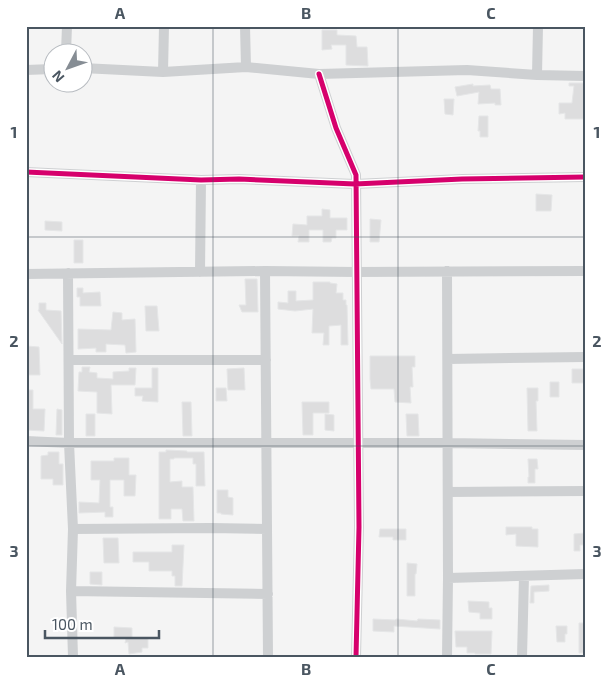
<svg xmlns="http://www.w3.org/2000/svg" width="611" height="683" font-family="'Exo 2',sans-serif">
<rect width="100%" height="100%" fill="#f4f4f4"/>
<path fill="#ddddde" stroke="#e5e6e7" d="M322 30H337V35L356 36 357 47H367L368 66 346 65V45H331L332 49 322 50Z
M569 83H585V119H565V113L559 114V103H572L574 86H569Z
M473 84V86L490 85 491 89H500L501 105H495V103L478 104 479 92 457 96 455 87Z
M444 99H454L453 115 445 114Z
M479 116H488V137H480V131H478Z
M536 194 552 195 551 211H536Z
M322 209 330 210V218H347V230H336V238H332L331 242H323V230H309V242H298L299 236H292L293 224 307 225V216H322Z
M370 219 381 220 379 242H370Z
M45 221 62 222V231L45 230Z
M74 240H83V263H74Z
M245 279H257L258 312H242L239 305H246Z
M313 282H330V283L337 284 336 293H343V300H346V305H347L348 345H341V325L329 326V345H323L324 333H312L313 309 295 311 278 309V302L288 303V291H296V301L313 300Z
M77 288H83V293L100 292 101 306H80V297H77Z
M39 303H46V310L61 311 62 344 38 310H39Z
M145 306H157L159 331H146Z
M113 312 122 313V320L135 319 136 352 126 353 125 345 106 344V352H96V348L78 349V329L111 330Z
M26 346 39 347 40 375H26Z
M370 356H415V367H412L413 387H410L411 403 395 402 394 389H371L370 379Z
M82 367H90L89 372 97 373V378L113 379V372L129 371V368H136L135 385H111L112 414 97 413V392L78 391 79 372H82Z
M152 368H158V402L142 401 143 396H135V388H152Z
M244 368 245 390H228L227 369Z
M572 369H585L584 383H572Z
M550 382H559V397H550Z
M216 388H226L227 401H216Z
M527 388H538V401H536L537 431H528Z
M26 390H33V409H45L44 431 26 430Z
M182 402H191L192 436H183Z
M302 402H329V413H313V435H303Z
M57 409 62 410V435H56Z
M86 414H95V436H86Z
M325 414 334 415V431L325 430Z
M406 414H418L419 436H407Z
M166 450 187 451V452H204L205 486H196V464H193V458H174V459H170V482L182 481V487H193L194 521H183L182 509H171V519H159V452H166Z
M48 452H59V464H63V485H53V479H41V456L48 455Z
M114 458H129V475H136L135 496H124V480H110V507H113V517H105V512L79 513V502L99 503 100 480H91V461H114Z
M528 459H537L538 469H535V483H528V477H529Z
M217 490H228V497L233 498V515L221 514V513H217Z
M506 527H532V529H538V547L516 546V534L506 535Z
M380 529H406V540H393V537H379Z
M585 533V545H580V551H574V534Z
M103 538H118L119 563H104Z
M172 545H184L182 586H175V576H172V571H149V562H133V552H172Z
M407 563 417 564 416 574H415V596H407Z
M90 572H102V585L90 584Z
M549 585V591L534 592V603H530L531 586Z
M468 601 489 602V608H492V619H480V613L469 612Z
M373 619 395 620 396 619 417 621 418 619 440 620V629L394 626V632L373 631Z
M579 623H585V653H579Z
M556 626H567V634H565V642H557Z
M114 627 132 628V638H148V648H142V652L129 654 128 642 125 643 126 638H114Z
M455 631H492L491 654H475V653H467V647H456Z"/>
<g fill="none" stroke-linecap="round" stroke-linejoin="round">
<path stroke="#ced0d2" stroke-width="10" d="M245 26 246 67
M66 52 67 26
M82 68 163 72 246 67 319 74 467 70 537 75 585 76
M26 70 52 69
M163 72 164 26
M319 74 336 128 356 175 359 527 356 657
M537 75 538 26
M26 172 201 180 239 179 355 184 462 179 585 177
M265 271 268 657
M200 272 201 180
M68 273 69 443 73 529 71 591 73 657
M26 274 265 271 356 272 585 271
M448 359 585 357
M69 360H266
M26 441 69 443H448L585 445
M448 492 585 491
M73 529 210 528 267 529
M448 578 585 574
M71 591 268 594
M447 657 448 578 447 271
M522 657 524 576"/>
<g stroke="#fff" stroke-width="8">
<path id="cycleway" d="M319 74 336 128 356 175 359 527 356 657
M26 172 201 180 239 179 355 184 462 179 585 177"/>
</g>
<use href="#cycleway" stroke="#d6006c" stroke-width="5"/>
</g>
<path fill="none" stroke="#4a5661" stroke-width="1" stroke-opacity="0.55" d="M213 26V657M398 26V657M26 237H585M26 446H585"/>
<rect width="611" height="683" fill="none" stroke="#ffffff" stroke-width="55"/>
<g transform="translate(68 68) rotate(229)"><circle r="24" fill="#ffffff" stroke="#b7bbc0"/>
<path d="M0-4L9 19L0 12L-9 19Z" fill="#868d94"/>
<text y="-8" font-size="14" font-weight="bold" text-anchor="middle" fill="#4a5661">N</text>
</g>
<path d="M45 630v8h114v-8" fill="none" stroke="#4a5661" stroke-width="2.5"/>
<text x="52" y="630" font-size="15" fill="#4a5661" stroke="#ffffff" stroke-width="4" paint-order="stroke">100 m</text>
<rect x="28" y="28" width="556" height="628" fill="none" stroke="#4a5661" stroke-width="2"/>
<g font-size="16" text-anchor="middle" font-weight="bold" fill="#4a5661">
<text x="120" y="19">A</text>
<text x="306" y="19">B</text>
<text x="491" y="19">C</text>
<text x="14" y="138">1</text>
<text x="597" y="138">1</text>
<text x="14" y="347">2</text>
<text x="597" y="347">2</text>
<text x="14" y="557">3</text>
<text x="597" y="557">3</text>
<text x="120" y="675">A</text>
<text x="306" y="675">B</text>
<text x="491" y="675">C</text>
</g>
</svg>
